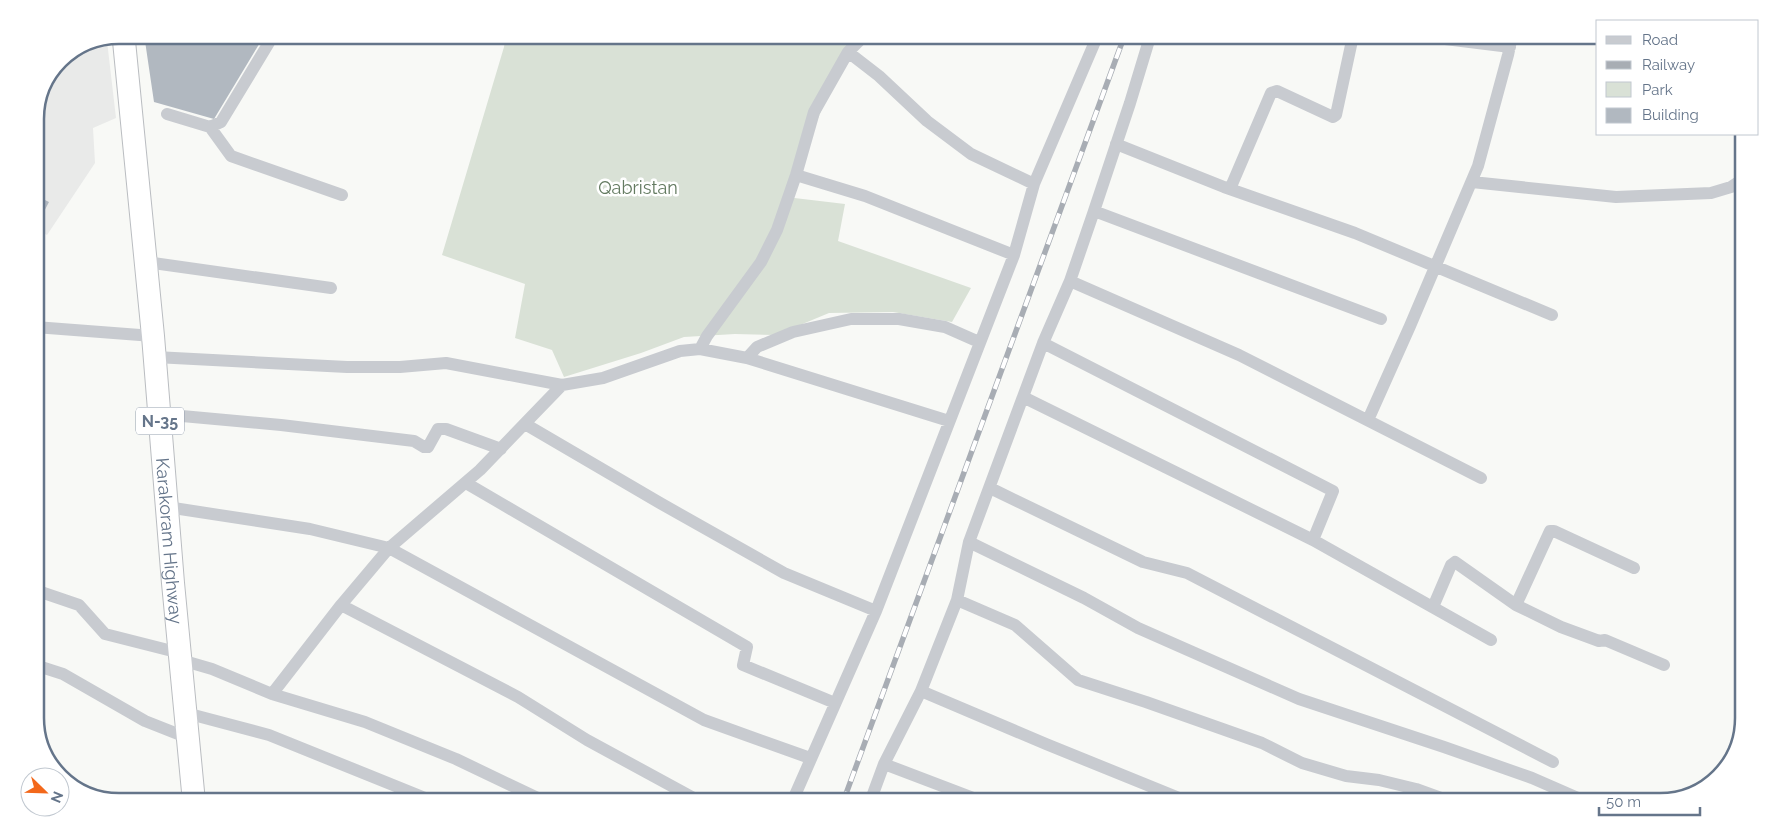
<svg xmlns="http://www.w3.org/2000/svg" width="1779" height="837" font-family="Raleway,sans-serif">
<rect width="100%" height="100%" fill="#f8f9f6"/>
<path fill="#e9eae9" d="M87 41H107L116 118 93 128 95 163 47 235 35 229V114L60 59Z"/>
<path fill="#d9e1d6" d="M854 38 828 94 786 197 845 204 838 241 971 288 952 322 893 312 829 313 776 335 735 334 684 337 641 353 564 377 552 350 515 338 525 284 442 255 504 47 505 40Z"/>
<path fill="#b1b8c0" d="M145 41H261L214 119 154 102Z
M35 195 49 202 39 221 35 219Z"/>
<g fill="none" stroke-linecap="round" stroke-linejoin="round">
<g stroke="#babdc1" stroke-width="24">
<g id="highway">
<path id="s1" d="M124 41 153 336 173 583 194 802"/>
</g>
</g>
<path stroke="#c8cbd0" stroke-width="12" d="M1421 36 1510 47
M848 52 862 38
M167 114 210 127 221 122 270 41
M210 127 231 156 342 195
M1116 144 1224 187 1355 233 1552 315
M796 175 865 196 1014 255
M1472 182 1616 197 1711 193 1731 187 1743 179
M1230 189 1271 93 1277 91 1333 117 1336 115 1353 36
M1094 211 1130 103 1150 37
M146 262 331 288
M1070 281 1239 355 1481 478
M35 327 153 336
M1043 343 1333 491 1313 540
M700 349 707 336 761 262 777 230 796 175 814 112 848 52 879 76 927 121 971 154 1034 184
M155 357 347 367H400L446 363 562 385 603 378 680 351 700 349 747 358 949 421
M747 358 757 347 793 332 851 319H899L945 327 979 342
M1023 397 1313 540 1491 640
M160 414 281 425 414 441 424 447H428L438 429H446L501 449
M1368 420 1410 326 1478 166 1508 55 1512 36
M525 424 660 503 784 573 876 611
M466 483 747 647 743 665 835 703
M990 488 1143 562 1187 573 1553 762
M167 507 310 529 389 548 704 720 810 758
M969 542 1084 598 1138 628 1299 699 1444 747 1532 778 1587 802
M35 590 79 605 105 634 180 653
M957 600 1015 625 1078 680 1146 702 1262 743 1302 763 1346 776 1379 780 1416 789 1452 802
M341 605 518 697 587 740 701 802
M1516 605 1561 627 1599 641 1605 640 1664 665
M1433 607 1451 565 1455 562 1516 605 1550 531H1554L1634 568
M181 660 212 669 272 694 365 722 456 759 546 802
M35 665 63 674 145 721 188 738
M921 691 1046 744 1189 802
M272 694 341 605 389 548 480 470 562 385
M186 713 269 735 435 802
M884 764 984 802
M792 802 876 611 1014 255 1034 184 1097 37
M870 802 884 764 921 691 957 600 969 542 1043 343 1070 281 1094 211 1381 319"/>
<use href="#highway" stroke="#fff" stroke-width="22"/>
<g stroke="#a8adb4" stroke-width="5.5">
<path id="rail" d="M843 802 1124 37"/>
</g>
<use href="#rail" stroke="#fff" stroke-width="4" stroke-dasharray="11" stroke-linecap="butt"/>
</g>
<g text-anchor="middle" dominant-baseline="central" stroke-width="5" stroke-linejoin="round" paint-order="stroke">
<rect fill="#fff" stroke="#939ead" stroke-width="1" x="136" y="407.5" width="48" height="27" rx="4"/>
<g font-size="16" font-weight="bold" fill="#65758a">
<text x="160" y="421">N-35</text>
</g>
<g font-size="18" fill="#637a60" stroke="#fff">
<text x="638" y="187">Qabristan</text>
</g>
<g font-size="18" fill="#65758a" stroke="#fff">
<text stroke="none"><textPath href="#s1" startOffset="502">Karakoram Highway</textPath></text>
</g>
</g>
<path d="M0 0H1779V837H0ZM119 44H1660A75 75 0 0 1 1735 119V718A75 75 0 0 1 1660 793H119A75 75 0 0 1 44 718V119A75 75 0 0 1 119 44Z" fill="#fff" fill-rule="evenodd"/>
<path fill="none" stroke="#65758a" stroke-width="2.5" d="M119 44H1660A75 75 0 0 1 1735 119V718A75 75 0 0 1 1660 793H119A75 75 0 0 1 44 718V119A75 75 0 0 1 119 44Z"/>
<rect x="1596" y="20" width="162" height="115" fill="#ffffff" stroke="#c1c8d0"/>
<rect x="1606" y="36" width="25" height="8" fill="#c8cbd0" stroke="#c1c8d0"/>
<text x="1642" y="45" font-size="15" fill="#65758a">Road</text>
<rect x="1606" y="61" width="25" height="8" fill="#a8adb4" stroke="#c1c8d0"/>
<text x="1642" y="70" font-size="15" fill="#65758a">Railway</text>
<rect x="1606" y="82" width="25" height="15" fill="#d9e1d6" stroke="#c1c8d0"/>
<text x="1642" y="95" font-size="15" fill="#65758a">Park</text>
<rect x="1606" y="108" width="25" height="15" fill="#b1b8c0" stroke="#c1c8d0"/>
<text x="1642" y="120" font-size="15" fill="#65758a">Building</text>
<g transform="translate(45 792) rotate(113)"><circle r="24" fill="#ffffff" stroke="#c1c8d0"/>
<path d="M0-4L9 19L0 12L-9 19Z" fill="#f3681b"/>
<text y="-8" font-size="14" font-weight="bold" text-anchor="middle" fill="#65758a">N</text>
</g>
<path d="M1599 807v8h101v-8" fill="none" stroke="#65758a" stroke-width="2.5"/>
<text x="1606" y="807" font-size="15" fill="#65758a" stroke="#ffffff" stroke-width="4" paint-order="stroke">50 m</text>
</svg>
